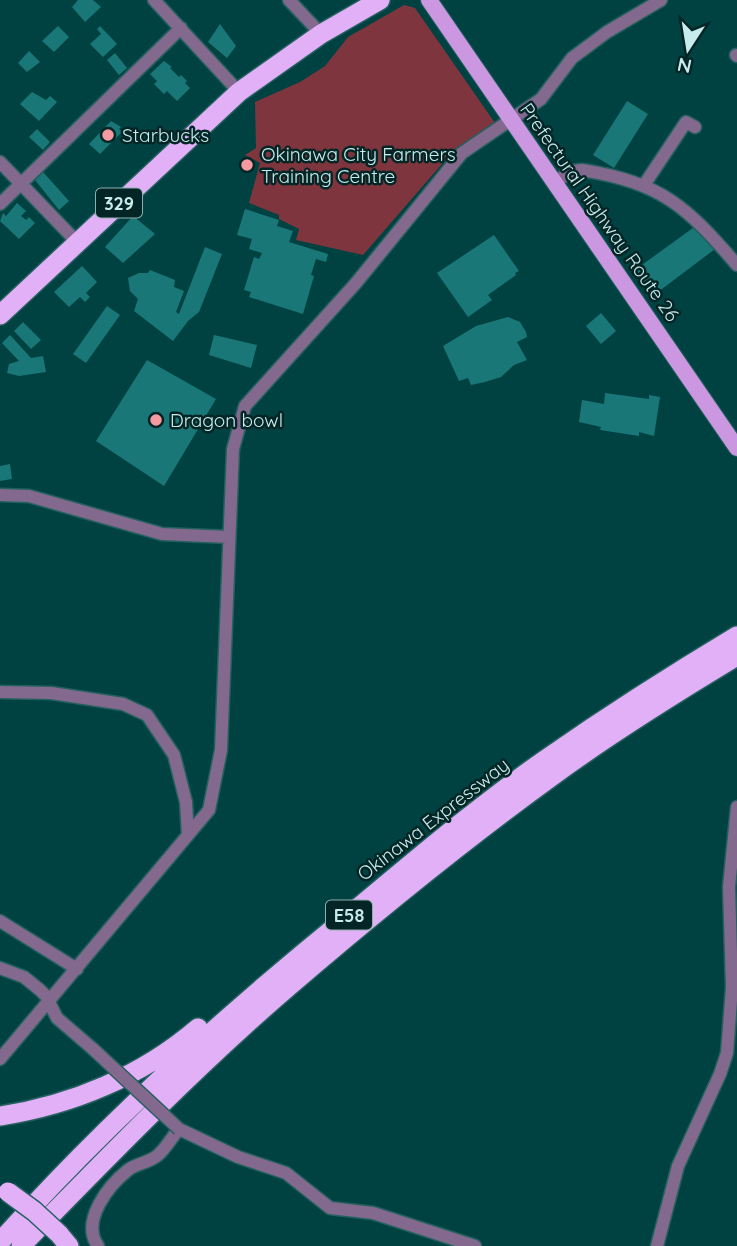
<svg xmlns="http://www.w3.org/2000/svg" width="737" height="1246" font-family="Quicksand,sans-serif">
<rect width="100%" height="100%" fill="#004242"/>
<path fill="#7f353d" d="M404 5 415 8 495 123 455 149 363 255 296 240 299 229 279 219V215L249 203 260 163 245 155 256 148 255 102 300 82 325 66 348 37Z"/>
<path fill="#197778" d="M78 0H93L101 7 85 22 72 7Z
M220 24 236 46 227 58 208 42Z
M58 26 69 37 54 52 42 41Z
M100 26 117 44 103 57 90 44 101 34 97 29Z
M29 51 40 62 27 72 18 63Z
M115 53 127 68 119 75 107 60Z
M164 61 172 67 170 68 179 77 181 75 187 81 185 83 190 88 177 101 167 91 164 94 154 84 157 81 150 74Z
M32 92 46 100 50 96 57 102 39 121 20 104Z
M627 101 648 114 614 168 593 155Z
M111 121 121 127 119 129 122 132 100 154 89 144Z
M37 129 50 142 43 150 29 137Z
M43 172 69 201 59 210 35 180Z
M17 203 26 211 21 216 26 220 29 217 35 223 19 239 0 221 3 213 6 216Z
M245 209 279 220 277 226 293 231 289 242 328 254 326 262 316 259 311 275 314 276 303 314 249 297 251 292 244 290 254 257 259 259 262 253 249 249 252 239 237 235Z
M133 216 155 234 123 263 105 247Z
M697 225 715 249 654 295 635 270Z
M494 235 519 271 515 273 516 275 488 295 492 300 468 317 437 273Z
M205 247 222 254 199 312 188 321 173 341 134 311 138 299 130 291 128 278 139 273H148L150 270 175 280 174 287 184 291 176 312 179 314Z
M82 266 97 282 86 293 90 297 85 302 80 297 69 307 54 292Z
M107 306 120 315 86 363 73 354Z
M601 313 616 331 601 344 586 326Z
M508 317 520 322 526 332 527 337 517 342 527 360 514 365 501 377 485 382 471 385 468 378 459 381 443 346 476 326Z
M23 322 41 340 31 349 14 331Z
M10 335 31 358 43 356 46 372 19 376 7 373 9 364 19 361 2 343Z
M214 335 257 345 251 368 209 355Z
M147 360 216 399 164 486 96 441Z
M605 393 649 399V395L660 397 654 436 639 432V436L600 430 601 427 579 422 582 400 604 404Z
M10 464 12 479 0 481V466Z"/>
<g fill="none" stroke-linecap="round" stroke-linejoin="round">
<g stroke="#246060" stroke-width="15">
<path id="minor" d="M154 0 239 92
M289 0 321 34
M736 55 737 56
M0 162 76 241
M554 182 573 171 582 170C662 183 686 206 737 265
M644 185 686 122 695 127
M0 204 181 28
M0 495 29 496 162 534 229 537
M0 692 51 693 123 704 147 715 174 755 186 802 188 835
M0 921 77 969
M0 968 24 977 40 990 46 996 57 1018 93 1049
M0 1059 209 810 221 750 233 449 245 406 356 283 462 153 541 99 572 58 607 32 661 0
M98 1246C80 1221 109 1185 128 1170 137 1163 149 1163 158 1155 166 1148 172 1137 179 1129L238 1157 286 1173 330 1208 373 1213 475 1246
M657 1246 678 1166 720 1074 727 1053 732 987 729 887 737 807"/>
</g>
<g stroke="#246060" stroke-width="18">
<path id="major" d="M429 0 737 448"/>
</g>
<g stroke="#246060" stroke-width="22">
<path id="highway" d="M0 315 239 92 321 34 380 0
M0 1116C72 1105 142 1076 198 1028
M59 1234 69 1246
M0 1242C105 1124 224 1017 347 917 412 863 477 807 546 759 608 716 672 675 737 636
M21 1246C107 1158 193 1069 287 988 372 915 460 843 551 777 611 733 674 694 737 656"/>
</g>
<use href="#minor" stroke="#82698d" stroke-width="12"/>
<use href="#major" stroke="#cb97e0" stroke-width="16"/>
<use href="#highway" stroke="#e1b0f6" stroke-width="19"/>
<g stroke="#246060" stroke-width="15" stroke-linecap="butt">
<path id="minor-bridge" d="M93 1049 179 1129"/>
</g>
<g stroke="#246060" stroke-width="22" stroke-linecap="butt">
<path id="highway-bridge" d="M8 1192 34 1211 59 1234"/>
</g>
<use href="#minor-bridge" stroke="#82698d" stroke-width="12"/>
<use href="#highway-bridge" stroke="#e1b0f6" stroke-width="19"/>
</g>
<g fill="#f49aa0" stroke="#042525" stroke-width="2.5">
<circle cx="108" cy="135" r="7"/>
<circle cx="247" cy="165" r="7"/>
<circle cx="156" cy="420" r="7"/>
</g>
<g text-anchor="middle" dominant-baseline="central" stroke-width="5" stroke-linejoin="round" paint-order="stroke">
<g fill="#042525" stroke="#8db0b0" stroke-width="2">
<rect x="96" y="188.5" width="46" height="29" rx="5"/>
<rect x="326" y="900.5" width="46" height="29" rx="5"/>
</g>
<g font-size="18" font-weight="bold" fill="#c8ebeb">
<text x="119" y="203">329</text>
<text x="349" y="915">E58</text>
</g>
<g font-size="19" fill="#c8ebeb" stroke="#042525" text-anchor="start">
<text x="122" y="135">Starbucks</text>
<text x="261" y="154">Okinawa City Farmers<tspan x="261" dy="22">Training Centre</tspan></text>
<text x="170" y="420">Dragon bowl</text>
</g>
<g font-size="19" fill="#c8ebeb" stroke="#042525">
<text transform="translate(600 212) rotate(55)">Prefectural Highway Route 26</text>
<text transform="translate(433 819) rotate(-38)">Okinawa Expressway</text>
</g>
</g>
<g transform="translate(688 49) rotate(192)" stroke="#042525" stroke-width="5" paint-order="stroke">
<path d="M0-5L12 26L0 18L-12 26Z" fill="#c8ebeb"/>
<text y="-10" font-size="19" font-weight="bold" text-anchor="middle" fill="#c8ebeb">N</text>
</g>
</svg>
